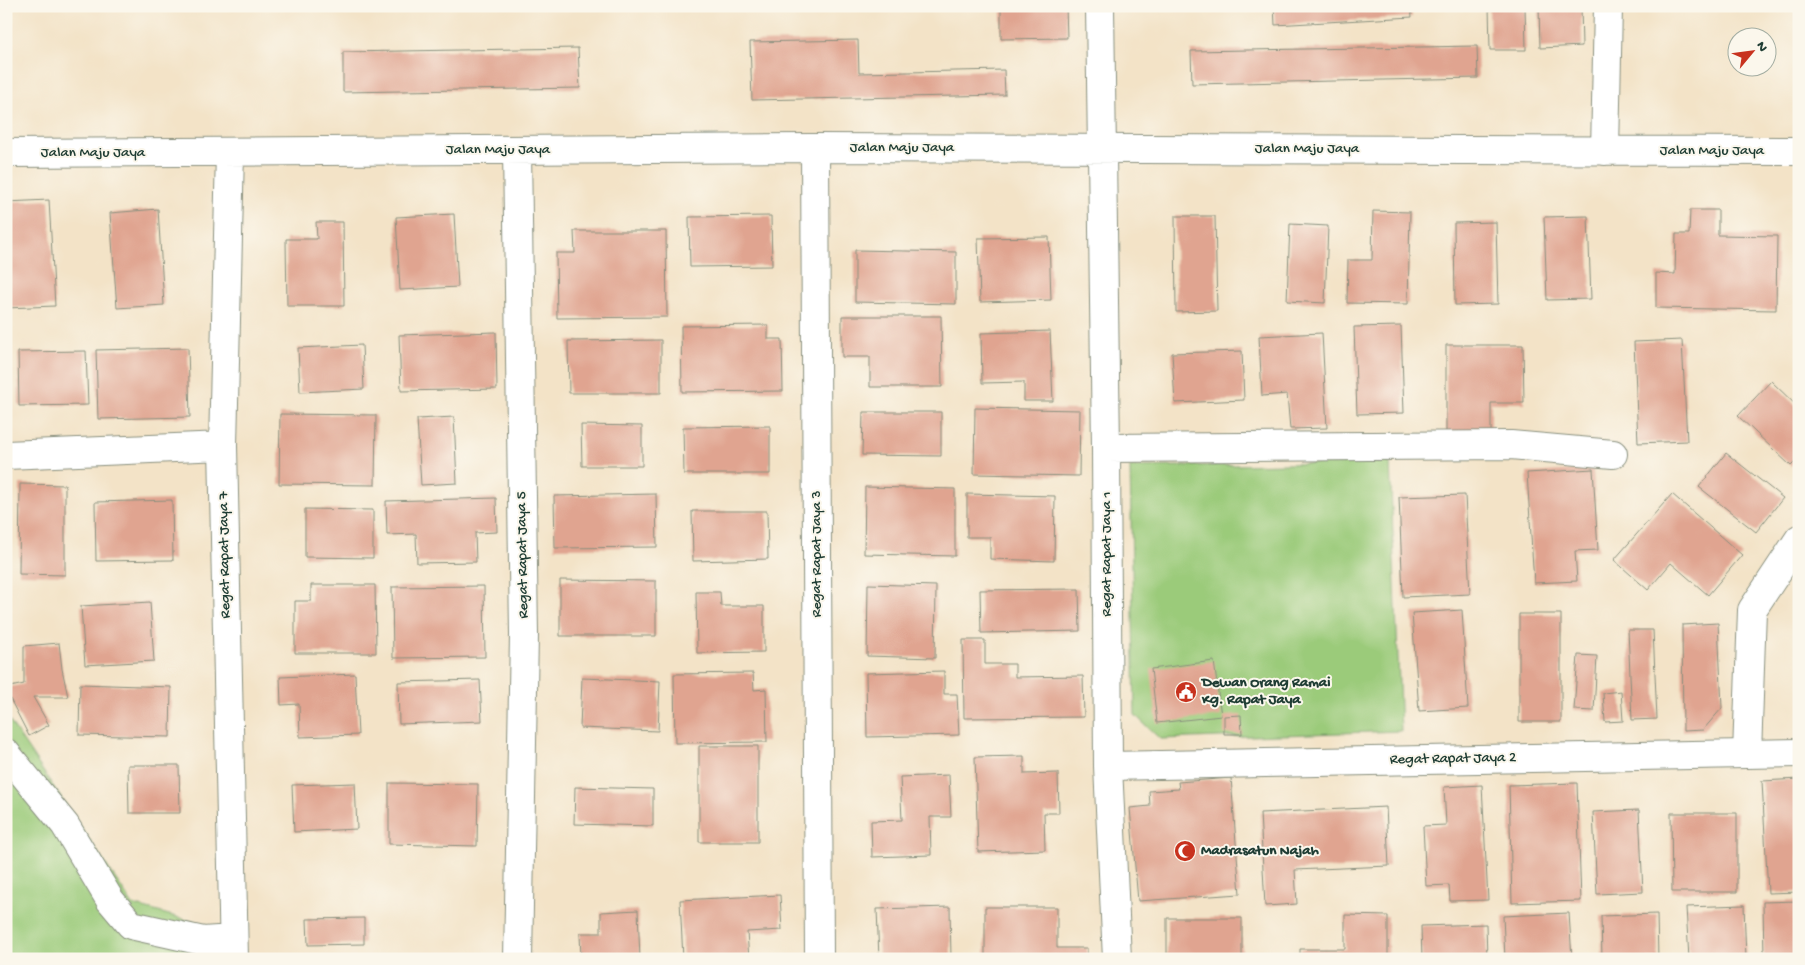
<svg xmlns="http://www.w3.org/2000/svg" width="1805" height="965" font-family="'Gochi Hand',sans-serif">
<rect width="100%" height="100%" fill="#fbf7ec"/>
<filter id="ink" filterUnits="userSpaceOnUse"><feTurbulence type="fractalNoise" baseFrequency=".02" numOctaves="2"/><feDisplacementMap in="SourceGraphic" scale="10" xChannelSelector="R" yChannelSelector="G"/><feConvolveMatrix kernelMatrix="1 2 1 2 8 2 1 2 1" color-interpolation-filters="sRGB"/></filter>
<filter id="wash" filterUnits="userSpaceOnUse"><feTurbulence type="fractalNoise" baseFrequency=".0096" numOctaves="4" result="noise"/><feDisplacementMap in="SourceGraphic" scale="20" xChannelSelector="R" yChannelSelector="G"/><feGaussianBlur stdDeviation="1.12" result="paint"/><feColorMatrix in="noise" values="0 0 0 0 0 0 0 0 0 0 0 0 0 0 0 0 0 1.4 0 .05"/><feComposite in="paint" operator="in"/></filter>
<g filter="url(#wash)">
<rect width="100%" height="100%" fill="#f3e3c7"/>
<path fill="#9bcb7a" stroke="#5d8457" d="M1390 462 1401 731 1160 739 1135 715 1130 467Z
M6 716 133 905 198 923 203 959H6Z"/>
<g id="blocks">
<path fill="#e0a490" d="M1001 6H1066L1067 38 1001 39Z
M1274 6H1411L1412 17 1275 25Z
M1489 6H1525L1526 50H1490Z
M1539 6H1581L1582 46 1540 48Z
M858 40 859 73 1004 70 1005 95 752 100 750 42Z
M1477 46 1478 78 1192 84 1191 51Z
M578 48 580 88 343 92V52Z
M49 200 55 306 6 308V202Z
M158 209 164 305 117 308 110 213Z
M1690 210H1718V235L1777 236 1776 310 1656 308V273L1675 274 1676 234H1689Z
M1373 211 1410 212 1408 304 1347 303 1348 260H1372Z
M454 214 458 287 400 290 396 217Z
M771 216 772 266 690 267 689 217Z
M1175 216H1215L1217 311 1176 312Z
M1588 216 1591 299 1547 300 1544 217Z
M316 222H343L344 306H287L286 239H317Z
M1496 222 1498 304 1455 305 1454 223Z
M1290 224 1328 226 1325 303 1287 301Z
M574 231H666L667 317 557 318 556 253H575Z
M1049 237 1051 300 980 302 978 238Z
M855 250 956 252V304L855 302Z
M842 316H941L942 387H870V357H842Z
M768 325V339H782L783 391 682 392 681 326Z
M1401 326 1404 413 1357 414 1354 327Z
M1050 331 1053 401H1024V382L982 383 981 333Z
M496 332 497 389 401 391 399 335Z
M1322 333 1327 428 1290 429 1287 394 1262 396 1259 336Z
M661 340V393H569L568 341Z
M1682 340 1687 441 1638 443 1634 342Z
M362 345 364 389 300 392 298 348Z
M1446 345H1523L1524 403H1491V432H1446Z
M188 348 190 417 98 419 96 350Z
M86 351 88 405 19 406 18 352Z
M1242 351 1244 400 1175 403 1172 353Z
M1771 381 1799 408V458L1791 466 1738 416Z
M975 408 1080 410 1079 476 974 474Z
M863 412H941V456L862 455Z
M280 414 376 415 375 485 279 484Z
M454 417 457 483 421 485 417 419Z
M581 425 642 426V466H582Z
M770 426V474H684L683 427Z
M1726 453 1783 498 1756 532 1699 487Z
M1593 469 1598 550 1575 551 1577 581 1534 583 1527 473Z
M20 484 65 485V575L19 574Z
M865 487 955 489V556L864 554Z
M656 494 657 547 555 548 554 496Z
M967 494 1055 496 1054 561 990 559V537H967Z
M1672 494 1742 555 1708 595 1671 563 1648 590 1614 560Z
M1465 495 1470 594 1403 597 1399 497Z
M496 498 497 532 475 533 476 562 417 563 416 534 387 535 386 501Z
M172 500 173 560 96 561 95 502Z
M305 509 373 510V558L305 557Z
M692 511H767L768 559 693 561Z
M560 580 656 581V636H560Z
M868 584 936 586 935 658 867 656Z
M311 585H375L376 653H295V601H311Z
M484 586 485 657 393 658 392 587Z
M1079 589 1080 631 981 633 980 590Z
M696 592H720L721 606H764V652L697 653Z
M150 602 154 661 85 665 81 606Z
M1462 610 1468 708 1419 711 1412 613Z
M1519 614H1561V722H1519Z
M1718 623 1722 708 1703 730 1683 731 1682 625Z
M1628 630H1653L1657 719 1632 720Z
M963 640H985V664H1015V677L1083 676 1084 717 964 718Z
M59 643 62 669 68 697H33L49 725 29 736 6 691V688L24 684V646Z
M1578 655 1597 656 1594 711 1574 710Z
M1214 661 1221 716 1157 723 1151 669Z
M944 671V694H957L959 735 867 737 866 673Z
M753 673 754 690 766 689 767 742 675 743 674 674Z
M355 674 358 735 300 737 299 704 281 705 280 677Z
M582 678 660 681 658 731 580 728Z
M480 680 482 721 399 724 398 682Z
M80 684 171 687 170 737 79 735Z
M1621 691 1623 721 1605 722 1603 693Z
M1241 715 1242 734H1224V716Z
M699 746H758V842H699Z
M1024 756V774L1058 773 1059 813H1044L1045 850 978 852 975 757Z
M128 765H179L180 813H129Z
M949 775 951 817H930L931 855 872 857 871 821 902 820 900 777Z
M1231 778 1240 894 1138 901 1130 808 1150 806 1149 791 1179 789 1178 782Z
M1799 779V892L1768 893 1762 781Z
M355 783 357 829 294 832 292 785Z
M389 783 478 784 477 846 389 844Z
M1577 783 1581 901 1512 903 1509 785Z
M1482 785 1488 900 1450 901 1449 885 1426 886 1423 826 1446 825 1444 787Z
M575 787 653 789V826L574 824Z
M1386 807 1389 866 1295 870 1297 904 1265 906 1260 813Z
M1639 810 1643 892 1597 894 1593 812Z
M1671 813H1737V892H1672Z
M780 895 782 930 747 932 749 959H683L680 900Z
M1799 901V959H1764L1763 902Z
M1744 905 1746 959H1689L1686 907Z
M950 907 951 959H879L877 909Z
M985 907H1057V948H1087V959H985Z
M638 910 640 959H581L580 933H601V912Z
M1569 913 1572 959H1505L1503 916Z
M1657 914 1658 959H1602L1601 916Z
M1345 915 1388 916V959H1300V949H1345Z
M364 918V944L308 945 307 919Z
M1167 918H1242V959H1167Z
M1486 924 1487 959H1422L1421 926Z"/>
</g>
</g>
<g filter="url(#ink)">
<use href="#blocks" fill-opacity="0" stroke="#89907e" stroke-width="1"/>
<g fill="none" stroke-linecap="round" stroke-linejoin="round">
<g stroke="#89907e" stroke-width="30">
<path id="minor" d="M1100 6 1106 448 1108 766 1117 959
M815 148 819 959
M517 150 524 635 518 959
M1605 151 1608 6
M230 152 223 446 234 959
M6 153 815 148 1799 151
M1106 448 1511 445 1613 454
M6 455 223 446
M6 753 65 825 110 900 131 925 203 941 233 939
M1747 754 1752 610 1799 539
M1108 766 1799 753"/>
</g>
<use href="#minor" stroke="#fff" stroke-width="28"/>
</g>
</g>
<defs>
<g id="civic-disc" transform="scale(1.125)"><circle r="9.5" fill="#c8321e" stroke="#fbf7ec"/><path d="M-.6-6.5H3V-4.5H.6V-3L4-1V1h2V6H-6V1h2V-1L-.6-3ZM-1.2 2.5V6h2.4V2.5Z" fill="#fff"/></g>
<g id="mosque-disc" transform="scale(1.125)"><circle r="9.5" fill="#c8321e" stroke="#fbf7ec"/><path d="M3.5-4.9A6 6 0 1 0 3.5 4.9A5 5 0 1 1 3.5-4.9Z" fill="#fff"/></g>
</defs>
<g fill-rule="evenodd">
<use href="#civic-disc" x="1186" y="692"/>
<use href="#mosque-disc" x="1185" y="851"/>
</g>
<g text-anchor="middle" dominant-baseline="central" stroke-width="4" stroke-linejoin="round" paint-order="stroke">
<g font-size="15" fill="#1f3d34" stroke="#fbf7ec">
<text x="902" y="148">Jalan Maju Jaya</text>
<text x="1307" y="149">Jalan Maju Jaya</text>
<text x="498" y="150">Jalan Maju Jaya</text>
<text x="1712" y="151">Jalan Maju Jaya</text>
<text x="93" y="153">Jalan Maju Jaya</text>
<text transform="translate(817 554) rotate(-90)">Regat Rapat Jaya 3</text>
<text transform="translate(1107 554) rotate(-90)">Regat Rapat Jaya 1</text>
<text transform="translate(225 555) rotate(-91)">Regat Rapat Jaya 7</text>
<text transform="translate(523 555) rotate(-91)">Regat Rapat Jaya 5</text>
<text transform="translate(1453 759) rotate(-1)">Regat Rapat Jaya 2</text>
</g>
<g font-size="15" font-weight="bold" fill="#1f3d34" stroke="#fbf7ec" text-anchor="start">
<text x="1202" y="683">Dewan Orang Ramai<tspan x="1202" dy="17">Kg. Rapat Jaya</tspan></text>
<text x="1201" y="851">Madrasatun Najah</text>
</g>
</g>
<rect width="1805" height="965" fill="none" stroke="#fbf7ec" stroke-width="25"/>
<g transform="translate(1752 52) rotate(61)"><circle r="24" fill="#fbf7ec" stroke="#a3ada2"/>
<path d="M0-4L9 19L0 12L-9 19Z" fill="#c8321e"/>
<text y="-8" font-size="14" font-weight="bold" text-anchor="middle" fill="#1f3d34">N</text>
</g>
</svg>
